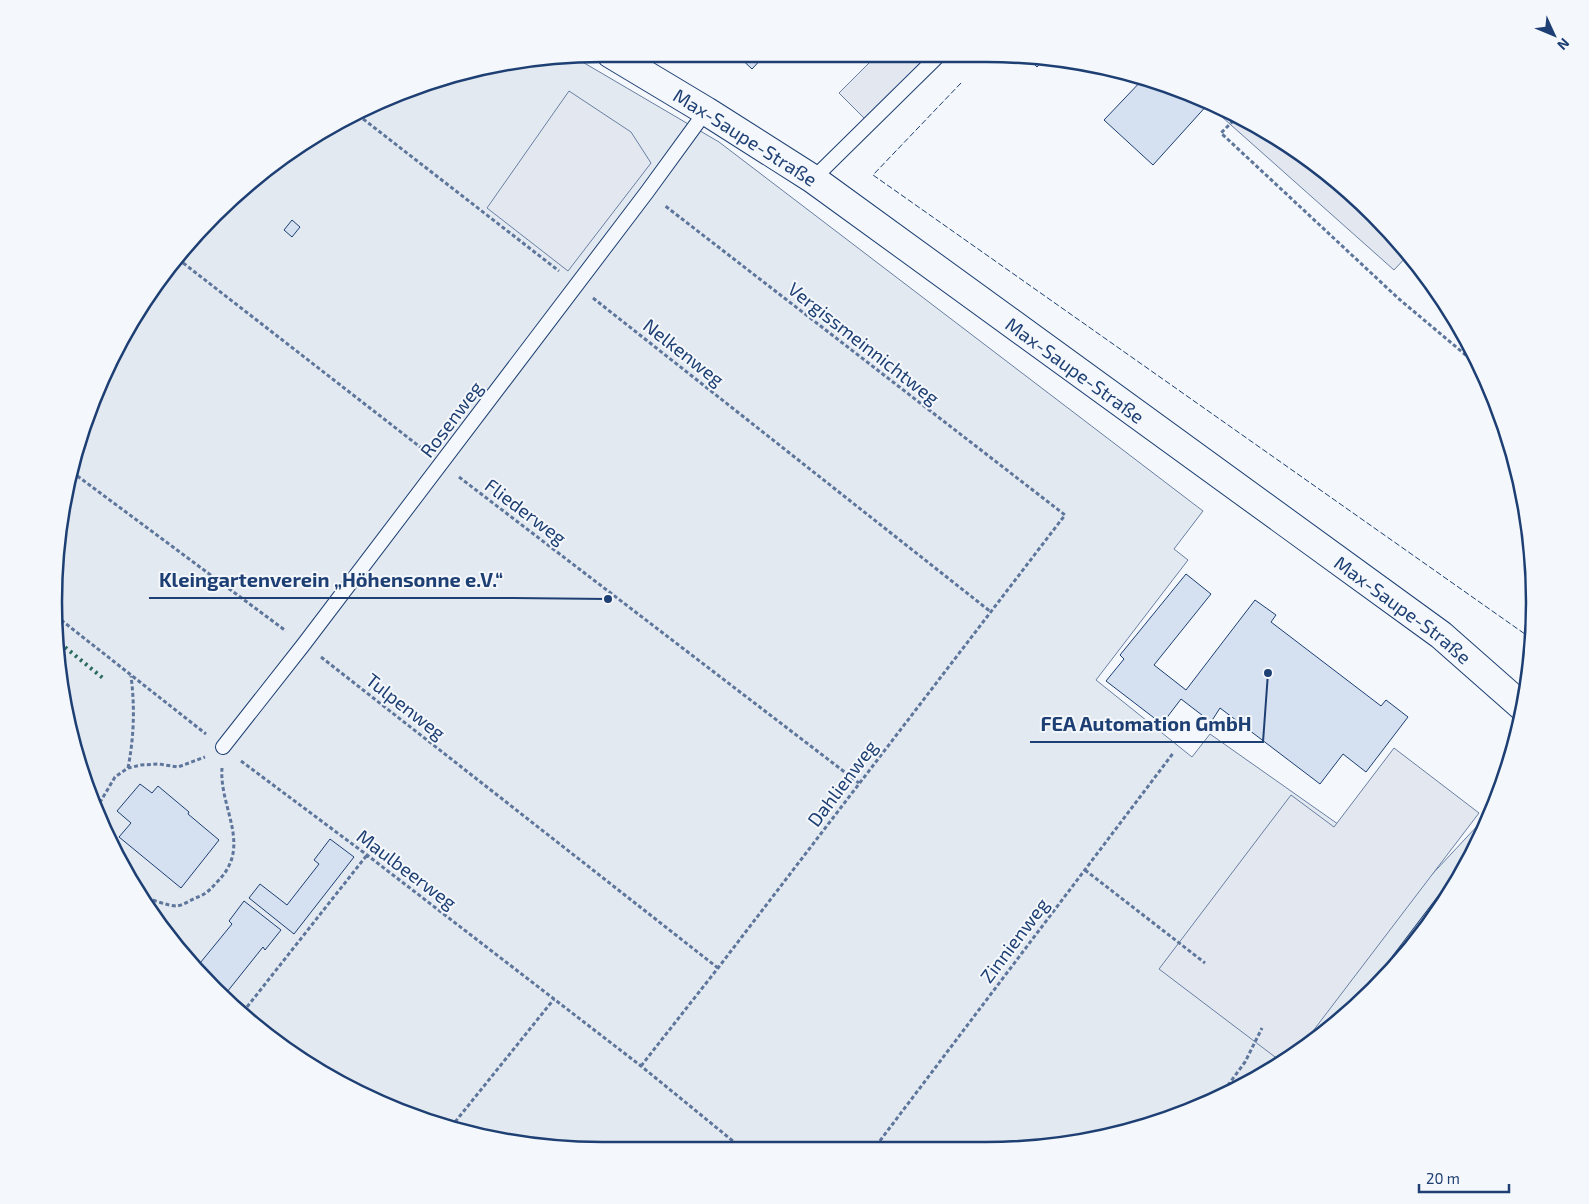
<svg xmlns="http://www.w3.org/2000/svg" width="1589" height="1204" font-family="'Exo 2',sans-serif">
<rect width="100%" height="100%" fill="#f4f7fb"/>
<path fill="#e3e9f0" stroke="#687fa3" d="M574 57 719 142 1203 511 1174 549 1188 560 1096 680 1192 757 1210 734 1423 884 1495 807 1443 906 1375 989 1292 1058 1197 1109 1058 1146H530L426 1121 328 1077 215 990 146 907 83 778 55 638 64 495 110 359 146 297 214 215 328 127 460 73Z"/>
<path fill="#e3e8f0" stroke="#687fa3" d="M877 55H935L869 123 839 93Z
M569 91 631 132 651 163 568 271 487 208Z
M1228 110 1321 167 1375 215 1408 255 1394 270 1222 117Z
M1394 748 1479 813 1294 1056 1283 1063 1159 969 1291 795 1334 827Z"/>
<path fill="#d5e0f0" stroke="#1d3f73" d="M736 54H766L752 69Z
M1025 55 1045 59 1037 67Z
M1144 78 1209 103 1153 165 1104 120Z
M292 220 300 227 292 237 284 230Z
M1186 574 1211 594 1154 665 1186 690 1255 600 1276 615 1271 622 1381 706 1386 700 1408 717 1366 772 1343 754 1320 784 1220 708 1211 722 1181 699 1162 724 1106 681 1124 659 1120 655Z
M140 784 152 793 158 786 189 812 188 814 219 840 181 888 119 837 131 823 117 811Z
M330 839 354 857 294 934 249 898 260 884 287 905 319 864 314 860Z
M244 901 281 930 265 950 263 947 223 997 215 990 196 968 232 924 229 921Z"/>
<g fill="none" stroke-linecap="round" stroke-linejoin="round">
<g stroke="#1d3f73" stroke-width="16">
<path id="lane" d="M813 179 939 55
M223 747 304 644 647 192 706 111
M1399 960 1452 890"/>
</g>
<g stroke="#1d3f73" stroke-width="30">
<g id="secondary">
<path id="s1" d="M611 54 706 111 813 179 1441 635 1525 709"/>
</g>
</g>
<path stroke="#5e769c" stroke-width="3" stroke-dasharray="4 2.5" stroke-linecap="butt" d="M358 115 559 271
M1238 116 1221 133 1399 299 1480 367
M178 259 424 450
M593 298 991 612
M72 472 286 631
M459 477 859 783
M56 616 206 734
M321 657 718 968
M241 761 367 855 641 1066 739 1146
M128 768C134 737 135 707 131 676
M98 809 99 804 115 777 128 768 141 765 159 764 178 767 205 757
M1085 870 1205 963
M141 895C149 899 168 906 177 906 184 905 192 899 198 897 206 894 211 889 216 883 254 847 219 809 222 768
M243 1012 367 855
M641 1066 718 968 1065 515 664 205
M1220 1096 1245 1062 1262 1028
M451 1127 554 999
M728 1146 732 1140
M876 1146 1174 752"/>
<use href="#lane" stroke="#f4f7fb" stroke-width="14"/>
<use href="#secondary" stroke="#f4f7fb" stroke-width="28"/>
<path stroke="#2c6c60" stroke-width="4" stroke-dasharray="2.5 4" stroke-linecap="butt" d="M55 639 104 679"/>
<path stroke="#1d3f73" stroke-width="1" stroke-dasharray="6 2.5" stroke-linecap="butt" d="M961 83 873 175 1532 639"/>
</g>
<g text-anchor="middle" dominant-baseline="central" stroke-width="4" stroke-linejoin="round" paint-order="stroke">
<g font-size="19" fill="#1d3f73" stroke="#f4f7fb">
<text stroke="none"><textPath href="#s1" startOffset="158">Max-Saupe-Straße</textPath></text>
<text transform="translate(864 343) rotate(38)">Vergissmeinnichtweg</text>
<text transform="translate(684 352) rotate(38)">Nelkenweg</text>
<text stroke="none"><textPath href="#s1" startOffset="562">Max-Saupe-Straße</textPath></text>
<text transform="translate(451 419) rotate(-53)">Rosenweg</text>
<text transform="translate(526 511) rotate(37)">Fliederweg</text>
<text stroke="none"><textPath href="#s1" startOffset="968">Max-Saupe-Straße</textPath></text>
<text transform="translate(406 706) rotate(38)">Tulpenweg</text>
<text transform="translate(842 783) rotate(-53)">Dahlienweg</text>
<text transform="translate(407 869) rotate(37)">Maulbeerweg</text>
<text transform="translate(1014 940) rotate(-53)">Zinnienweg</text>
</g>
</g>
<path d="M0 0H1589V1204H0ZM602 62H986A540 540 0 0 1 1526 602V602A540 540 0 0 1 986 1142H602A540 540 0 0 1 62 602V602A540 540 0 0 1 602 62Z" fill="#f4f7fb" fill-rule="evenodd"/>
<path fill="none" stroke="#1d3f73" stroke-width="2.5" d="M602 62H986A540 540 0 0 1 1526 602V602A540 540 0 0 1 986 1142H602A540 540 0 0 1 62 602V602A540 540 0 0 1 602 62Z"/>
<path fill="none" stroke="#1d3f73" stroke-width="2" d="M608 599L513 598H149M1268 673L1263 742H1030"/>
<g fill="#1d3f73" stroke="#f4f7fb" stroke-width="2">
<circle cx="608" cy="599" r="5"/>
<circle cx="1268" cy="673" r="5"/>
</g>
<g font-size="20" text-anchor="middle" font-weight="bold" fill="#1d3f73" stroke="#f4f7fb" stroke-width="4" stroke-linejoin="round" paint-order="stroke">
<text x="331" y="587">Kleingartenverein „Höhensonne e.V.“</text>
<text x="1146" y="731">FEA Automation GmbH</text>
</g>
<g transform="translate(1554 35) rotate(134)" stroke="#f4f7fb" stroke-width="4" paint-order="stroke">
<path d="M0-4L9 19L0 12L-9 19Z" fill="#1d3f73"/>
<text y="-8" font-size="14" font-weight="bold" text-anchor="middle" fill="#1d3f73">N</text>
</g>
<path d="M1419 1184v8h90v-8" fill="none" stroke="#1d3f73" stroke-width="2.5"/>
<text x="1426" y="1184" font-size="15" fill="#1d3f73" stroke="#f4f7fb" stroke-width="4" paint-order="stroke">20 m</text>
</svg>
